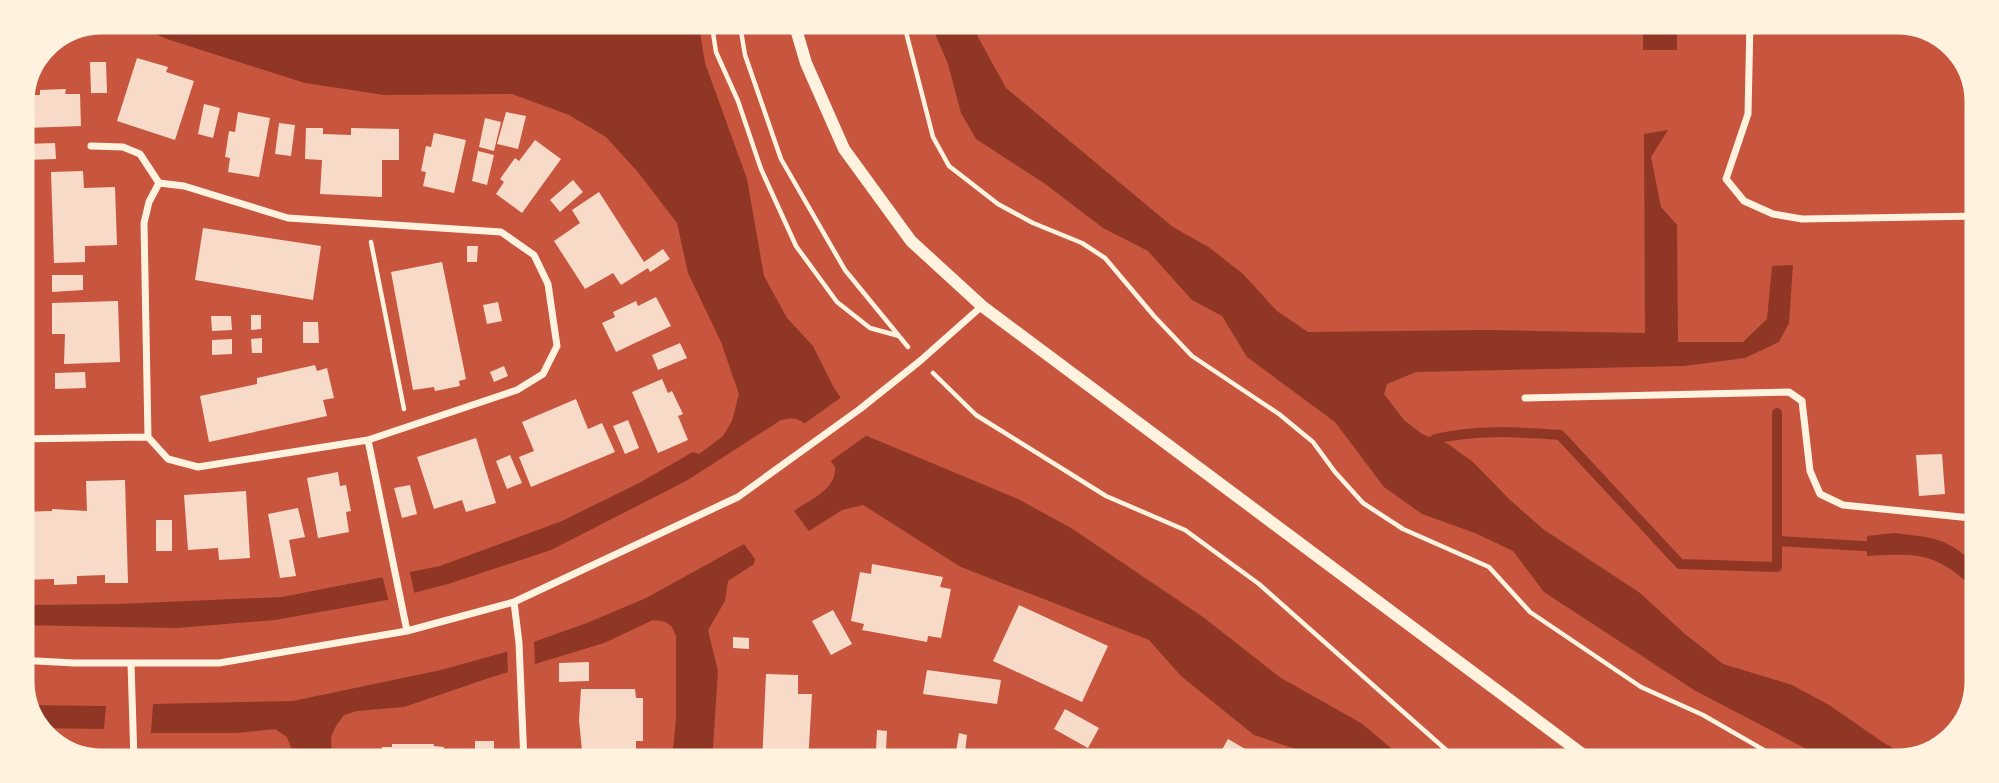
<svg xmlns="http://www.w3.org/2000/svg" width="1999" height="783" font-family="Barlow,sans-serif">
<rect width="100%" height="100%" fill="#c8553d"/>
<path fill="#8f3625" d="M117 18 698 19 705 63 747 179 764 276 787 318 813 346 834 388 867 436 1018 499 1071 528 1203 617 1281 678 1361 723 1410 764H1330L1322 758 1254 735 1181 676 1149 640 961 567 863 505 842 510 809 531 794 511C810 500 837 489 835 467L804 423C796 417 790 418 781 420L686 481 551 550 448 584 387 600 275 620 177 628 18 625V601L29 605 119 604 282 597 440 566 562 521 639 483 693 452 699 454 723 436 732 421 739 394 721 342 688 273 677 223 637 171 606 137 569 115 512 94 384 95 305 83 167 39Z
M929 20H973L978 37 1006 88 1173 227 1210 248 1243 274 1277 311 1308 332 1487 330 1645 333 1644 134 1668 130 1651 157 1661 207 1677 225 1678 342H1743L1767 319 1772 266 1793 265 1789 323 1779 342 1745 358 1684 366 1416 372 1387 384 1384 394 1404 420 1422 434 1448 444 1473 462 1510 500 1543 529 1640 593 1685 634 1723 664 1792 685 1829 705 1884 743 1915 760 1897 765H1837L1694 690 1544 592 1513 551 1475 533 1422 514 1384 487 1335 422 1247 357 1222 316 1192 300 1148 251 1103 228 1044 183 976 139 961 113 948 64Z
M1643 21H1677V50H1643Z
M1894 533C1936 538 1946 537 1978 567V592C1936 553 1923 553 1867 556V536Z
M744 544 755 559 754 564 728 581 725 601 708 630 718 671 712 762H672L676 718V636L672 627 666 622 653 620 604 643 489 678 404 707 357 711 344 715 336 726 331 737 332 762 296 761 287 737 275 729 237 733H151L153 704 293 701 441 670 502 653 587 623 646 598Z
M25 705 106 706 104 729 33 728Z"/>
<path fill="#c8553d" d="M843 396 870 433 828 463 801 426Z
M409 569 415 595 389 602 382 575Z
M534 639 535 667 508 675 507 648Z"/>
<g fill="none" stroke-linecap="round" stroke-linejoin="round">
<path stroke="#8f3625" stroke-width="10" d="M1435 439C1477 429 1517 432 1560 435L1680 564 1777 567V413
M1778 541 1880 547"/>
</g>
<path fill="#f7dbc8" d="M137 58 168 67 166 72 194 81 175 140 117 121Z
M90 62H106L107 93H91Z
M66 89 65 94H80L81 126 26 128 25 95H40V90Z
M204 104 220 108 213 138 198 134Z
M238 112 270 118 259 177 228 172 230 158 225 157 229 131 235 132Z
M506 112 526 116 518 149 497 144Z
M485 118 501 122 494 151 479 147Z
M279 123 295 125 291 156 275 154Z
M306 128H323V134L351 135V128L399 129V160H382V197L320 194 322 160 305 159Z
M434 133 466 140 454 193 423 186 426 172 421 171 426 146 431 147Z
M535 140 561 159 522 213 496 194 504 182 500 179 515 158 519 161Z
M55 143 56 159 25 160V144Z
M478 151 494 155 487 185 472 181Z
M83 171 84 188 115 187 117 245 85 246V262L54 263 51 172Z
M573 180 583 192 560 212 550 200Z
M599 192 644 262 663 249 670 259 650 272 648 268 621 285 613 273 585 289 554 241 580 223 572 210Z
M203 228 321 246 313 300 195 280Z
M467 246H478L477 262H467Z
M442 262 466 379 459 381 460 386 435 391 434 387 413 390 391 272Z
M52 275H83V290L52 292Z
M656 297 671 326 616 352 602 323 615 317 613 312 636 301 638 306Z
M118 301 120 362 64 364 65 334H52V303Z
M498 302 502 321 487 324 483 305Z
M251 315H261V329L251 330Z
M211 316H231L232 330 212 331Z
M303 322H318L319 343H303Z
M262 338V353H252L251 339Z
M232 339V354L212 355V340Z
M680 343 687 358 658 370 652 355Z
M315 365 317 371 327 368 334 398 323 400 327 416 209 442 200 396 257 384V378Z
M504 366 508 376 494 382 490 372Z
M85 372 86 388 55 389V373Z
M662 379 668 393 672 391 683 414 678 416 688 440 658 453 632 392Z
M576 399 588 429 602 423 615 452 531 487 519 457 534 451 522 422Z
M628 420 639 448 625 454 613 426Z
M476 438 496 503 466 512 462 500 434 509 417 457Z
M1942 454 1945 494 1919 496 1916 455Z
M510 455 522 483 507 489 496 461Z
M1975 468H1979L1978 496H1975Z
M338 472 340 486 346 485 351 511 346 512 349 532 318 538 307 478Z
M125 480 128 583H105V575L77 576V584L54 585V579L18 580V512L52 511V509L87 511 86 481Z
M410 485 417 514 402 518 394 488Z
M246 491 250 558 219 560 218 548 188 550 184 495Z
M298 508 305 537 289 540 296 576 280 578 268 514Z
M156 520H172V551H156Z
M872 564 943 577 940 587 951 589 941 638 928 636 927 642 862 630 864 624 851 621 860 572 871 574Z
M1019 605 1108 646 1082 702 993 661Z
M833 610 852 644 831 655 812 621Z
M733 637 749 638V649L733 648Z
M589 662V681L559 682V663Z
M927 670 1001 680 997 704 923 694Z
M766 674 798 675V694H812L808 763H762Z
M581 689H635L636 698H643V741H636V750L582 751 579 720Z
M1065 709 1099 728 1088 748 1054 729Z
M877 730 887 731 886 750H876Z
M959 733 967 735 965 752 956 751Z
M1228 739 1271 764H1214Z
M475 741H494V762H475Z
M392 744H434V746L444 747V762H382V747H392Z
M257 750H272V761H257Z"/>
<g fill="none" stroke-linecap="round" stroke-linejoin="round">
<path stroke="#fff3e0" stroke-width="4.5" d="M711 19 716 52 738 101 761 169 796 246 837 302 870 328 899 336
M739 19 745 55 781 159 845 270 908 347
M900 20 906 32 933 137 949 166 998 204 1033 223 1082 243 1105 258 1154 316 1192 356 1279 414 1313 442 1335 472 1363 503 1403 529 1489 567 1530 612 1641 687 1703 715 1790 765
M371 242 404 409
M933 373 976 415 1106 496 1185 530 1259 584 1462 764"/>
<path stroke="#fff3e0" stroke-width="7" d="M1750 22 1748 114 1726 179 1744 201 1773 214 1802 219 1980 216
M91 146 123 147 140 154 159 183
M159 183 184 186 288 218 501 232 534 255 548 284 557 346 543 374 517 390 368 440 198 467 168 459 148 437 144 223 149 202Z
M1525 398 1789 392 1802 401 1810 471 1820 494 1843 505 1971 518 1978 525
M18 439 148 437
M368 440 407 631
M514 602 519 643 524 762
M18 660 74 663H219L407 631 514 602 738 497 860 409 920 361 982 306
M131 663 134 761"/>
<path stroke="#fff3e0" stroke-width="12" d="M793 19 806 63 844 149 911 241 982 306 1597 765"/>
</g>
<path d="M0 0H1999V783H0ZM102 30H1897A72 72 0 0 1 1969 102V681A72 72 0 0 1 1897 753H102A72 72 0 0 1 30 681V102A72 72 0 0 1 102 30Z" fill="#fff3e0" fill-rule="evenodd"/>
<path fill="none" stroke="#fff3e0" stroke-width="9" d="M102 30H1897A72 72 0 0 1 1969 102V681A72 72 0 0 1 1897 753H102A72 72 0 0 1 30 681V102A72 72 0 0 1 102 30Z"/>
</svg>
